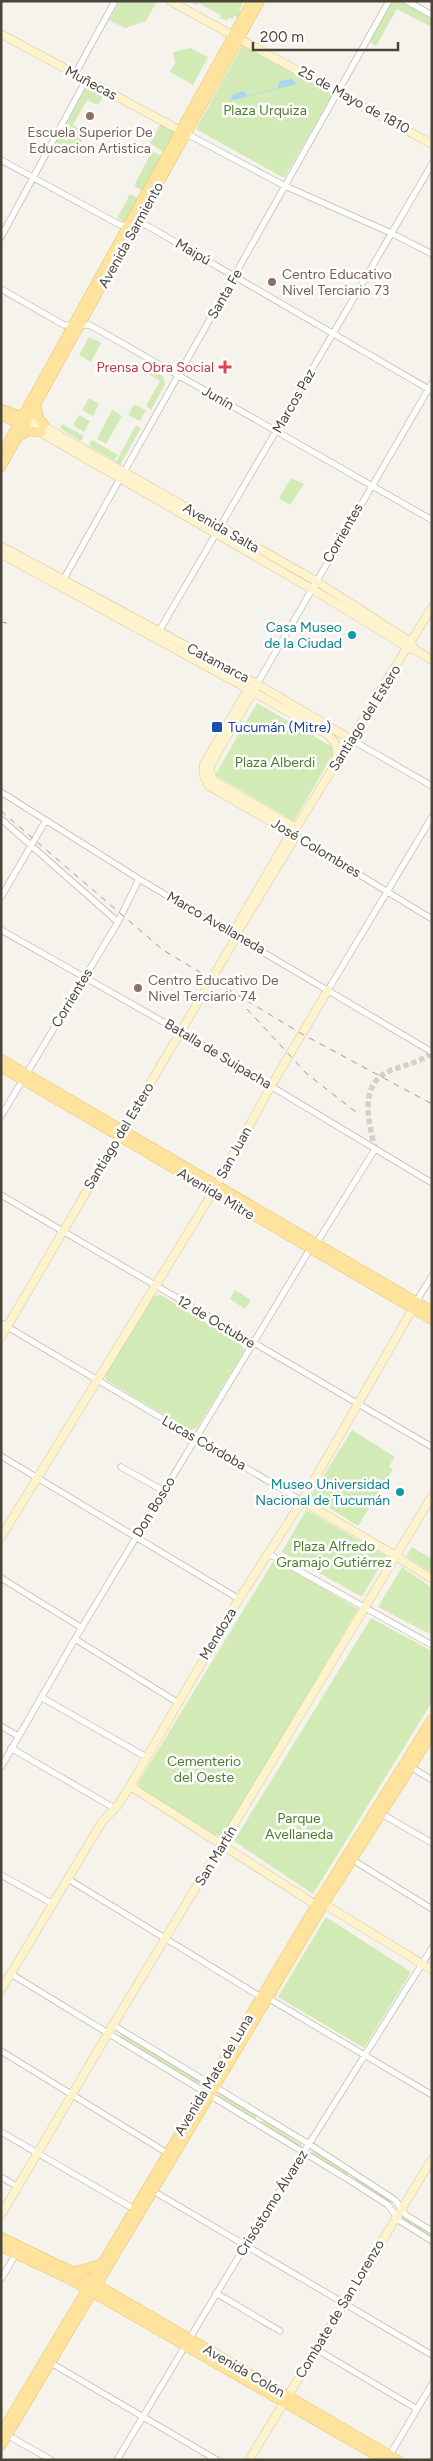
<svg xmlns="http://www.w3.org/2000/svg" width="433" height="2461" font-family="Figtree,sans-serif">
<rect width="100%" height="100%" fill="#f6f3ec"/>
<path fill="#d2eab5" d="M120 1H157L146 21 125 28 109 20Z
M191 1H244L239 11 241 12 238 18 235 16 233 19 228 18 227 21 220 18 221 15 198 3 196 6Z
M391 1H403L432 17V27L397 9 376 46 369 41Z
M244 42 334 93 284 178 196 129Z
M190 48 208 57 193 85 170 72 175 63 173 52Z
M88 84 105 93 98 105 87 100 73 125 86 133 75 154 56 143Z
M161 123 181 131 166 154 150 143Z
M152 151 162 156 143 191 134 186Z
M130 194 140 199 126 223 117 218Z
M89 337 101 343 91 362 79 355Z
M152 370 163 376 165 384 151 410 146 406 160 381 149 374Z
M89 398 99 404 93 416 82 410Z
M134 404 146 410 140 421 128 415Z
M112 410 122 416 106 444 97 439Z
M79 415 90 421 84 432 73 425Z
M62 424 84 436 81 441 60 428Z
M136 425 141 428 120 465 116 462Z
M92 440 118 455 114 460 89 446Z
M291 478 304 484 290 505 279 498Z
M257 703 336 749 294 821 215 775Z
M235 1290 251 1300 245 1309 230 1299Z
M161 1295 242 1345 244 1351 197 1428 190 1430 106 1380 105 1374 153 1296Z
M352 1430 395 1457 389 1466 393 1469 358 1526 311 1496Z
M306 1510 386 1556 362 1597 282 1552Z
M412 1547 432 1559V1573L406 1556Z
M274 1560 358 1609 223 1836 214 1835 140 1789 138 1783Z
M402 1567 432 1588V1635L378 1607Z
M371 1618 432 1651V1702L313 1894 234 1841Z
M326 1917 411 1972 364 2048 278 1997Z
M121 2033 202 2081 199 2086 118 2037Z
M220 2093 257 2117 255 2119 217 2097Z
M263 2120 302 2145 300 2147 261 2123Z
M313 2151 350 2173 347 2176 311 2153Z
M356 2177 393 2200 391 2203 354 2180Z
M401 2213 432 2234V2238L399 2217Z"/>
<path fill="#a9d4f2" d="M292 79 296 84 230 101 232 95 244 91 247 96 277 88 280 81Z"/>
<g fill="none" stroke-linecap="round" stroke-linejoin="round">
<path stroke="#d4d0c8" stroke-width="5.5" stroke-dasharray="5.5 3" stroke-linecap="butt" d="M375 1149C369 1123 358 1085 389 1071 404 1065 418 1063 432 1053"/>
<g stroke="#c2bbae" stroke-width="7">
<path id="street" d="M407 1 432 15
M75 74 115 1
M185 133 285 186 391 233 432 254
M1 160 120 225H146L432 391
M1 237 86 80
M1 289 64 325H90L432 520
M62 582 389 1
M155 638 432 164
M257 684 432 383
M352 740 432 786
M1 792 139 879 432 1052
M1 819 118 922
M296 836 432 919
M1 897 46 820
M1 930 181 1032 432 1183
M328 990 432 817
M1 1116 118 922 139 879
M1 1195 432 1447
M416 1302 432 1276
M1 1323 302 1501
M1 1456 239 1599
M121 1467 164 1491
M269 1554 432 1645
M1 1578 82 1628
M75 1639 177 1702
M41 1697 146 1757
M1 1726 18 1736
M11 1748 114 1808
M1 1767 79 1632 310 1249 316 1244 375 1149
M411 1767 432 1780
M382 1814 432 1843
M353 1860 432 1909
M1 1875 53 1904
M68 1879 261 1997
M11 1974 349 2180 388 2205 400 2221 432 2241
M268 1998 432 2095
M113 2025 309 2144 395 2200 406 2215 432 2231
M1 2051 167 2153
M1 2132 134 2209
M1 2177 18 2187
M153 2191 432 2355
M1 2279 16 2254
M216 2293 280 2331
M316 2349 417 2409
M51 2363 217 2460
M7 2435 51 2460
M388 2458 432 2384
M117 2460 245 2246 432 1948"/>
</g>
<g stroke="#d6c79b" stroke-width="9">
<path id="secondary" d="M170 1 432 144
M1 34 181 131
M29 418 316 581 411 642 414 649 432 660
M26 424 312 589 410 649
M1 546 257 684 352 740
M1 554 248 689 325 733C338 742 337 748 337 763
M252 687 248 689 204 764V776L209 786 296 836
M255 688 211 764 210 770 213 780 296 828
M237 933 296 836V831
M1 1337 234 941 239 922 291 833 296 828 432 607
M302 1501 396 1556 432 1579
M1 1537 213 1192 271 1086 328 990
M130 1786 316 1905 324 1904 432 1970
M1 1990 102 1822 118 1805 130 1786 239 1599 302 1501 416 1303
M1 2215 113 2025 432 1496
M249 2460 432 2159"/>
</g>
<g stroke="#e6c16a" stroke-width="10">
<path id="primary" d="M36 406 39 418 44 425
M1 409 27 418
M1 416 23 424
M20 436 28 431 41 432
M5 448 252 1
M1 467 260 1
M1 1059 432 1311
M1 1067 432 1320
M1 2237 84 2277 398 2460
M1 2247 69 2279 384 2460
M74 2272 101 2264
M1 2433 316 1905 432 1719
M1 2446 324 1904 432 1734"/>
</g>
<use href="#street" stroke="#fff" stroke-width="5.5"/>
<use href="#secondary" stroke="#fff3cd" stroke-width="8"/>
<use href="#primary" stroke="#ffe39c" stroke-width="9"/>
<path stroke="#9a9a9a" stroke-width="1" stroke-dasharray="6 6" stroke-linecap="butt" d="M1 622 12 624
M1 811 163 950 302 1034 432 1104
M247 1009 307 1074 356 1112"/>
</g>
<g fill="#8d6e63" stroke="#fff" stroke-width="2">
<circle cx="90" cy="116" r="5"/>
<circle cx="272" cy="282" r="5"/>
<circle cx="138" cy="988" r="5"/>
</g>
<path fill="#e0444e" stroke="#fff" stroke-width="2" d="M222.5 359.5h5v5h5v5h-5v5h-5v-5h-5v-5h5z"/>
<g fill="#0f9aa8" stroke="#fff" stroke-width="2">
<circle cx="352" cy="635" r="5"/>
<circle cx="400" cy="1492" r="5"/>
</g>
<rect fill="#1a4fb4" stroke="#fff" stroke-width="2" x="211" y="721" width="12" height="12" rx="2.5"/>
<g text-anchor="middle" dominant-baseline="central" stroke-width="5" stroke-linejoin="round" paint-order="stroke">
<g font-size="14" fill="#4b4439" stroke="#fff">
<text transform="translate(91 83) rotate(28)">Muñecas</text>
<text transform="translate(354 100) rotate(29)">25 de Mayo de 1810</text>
<text transform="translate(131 235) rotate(-61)">Avenida Sarmiento</text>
<text transform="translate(193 252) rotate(30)">Maipú</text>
<text transform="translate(225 294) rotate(-60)">Santa Fe</text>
<text transform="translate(218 398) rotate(30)">Junín</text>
<text transform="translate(294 401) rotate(-60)">Marcos Paz</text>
<text transform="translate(221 528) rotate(30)">Avenida Salta</text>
<text transform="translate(343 533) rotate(-60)">Corrientes</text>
<text transform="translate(218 663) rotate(28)">Catamarca</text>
<text transform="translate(365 718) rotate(-58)">Santiago del Estero</text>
<text transform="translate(316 848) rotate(31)">José Colombres</text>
<text transform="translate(216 923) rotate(30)">Marco Avellaneda</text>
<text transform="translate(72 998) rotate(-59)">Corrientes</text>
<text transform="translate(218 1054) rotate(31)">Batalla de Suipacha</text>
<text transform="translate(119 1136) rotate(-59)">Santiago del Estero</text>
<text transform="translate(234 1153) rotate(-61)">San Juan</text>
<text transform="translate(216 1194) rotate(31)">Avenida Mitre</text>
<text transform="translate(216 1322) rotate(31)">12 de Octubre</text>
<text transform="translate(204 1443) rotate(30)">Lucas Córdoba</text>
<text transform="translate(154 1507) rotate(-59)">Don Bosco</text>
<text transform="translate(218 1634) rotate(-59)">Mendoza</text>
<text transform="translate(216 1856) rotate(-59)">San Martín</text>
<text transform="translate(214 2075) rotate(-59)">Avenida Mate de Luna</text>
<text transform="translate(272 2203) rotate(-58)">Crisóstomo Álvarez</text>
<text transform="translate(340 2309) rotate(-59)">Combate de San Lorenzo</text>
<text transform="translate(244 2371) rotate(30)">Avenida Colón</text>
</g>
<g font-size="14" fill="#4a7f2a" stroke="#fff">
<text x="265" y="110">Plaza Urquiza</text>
<text x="275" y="762">Plaza Alberdi</text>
<text x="334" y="1546">Plaza Alfredo<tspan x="334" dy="16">Gramajo Gutiérrez</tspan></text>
<text x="204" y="1761">Cementerio<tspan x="204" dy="16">del Oeste</tspan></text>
<text x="299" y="1818">Parque<tspan x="299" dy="16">Avellaneda</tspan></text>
</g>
<g font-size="14" fill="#785e54" stroke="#fff" text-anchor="start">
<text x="90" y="132" text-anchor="middle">Escuela Superior De<tspan x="90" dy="16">Educacion Artistica</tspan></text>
<text x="282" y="274">Centro Educativo<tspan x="282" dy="16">Nivel Terciario 73</tspan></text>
<text x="148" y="980">Centro Educativo De<tspan x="148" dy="16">Nivel Terciario 74</tspan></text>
</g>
<g font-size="14" fill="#be3a42" stroke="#fff" text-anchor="end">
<text x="214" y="367">Prensa Obra Social</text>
</g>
<g font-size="14" fill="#0d838f" stroke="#fff" text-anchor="end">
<text x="342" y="627">Casa Museo<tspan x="342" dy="16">de la Ciudad</tspan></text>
<text x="390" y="1484">Museo Universidad<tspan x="390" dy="16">Nacional de Tucumán</tspan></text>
</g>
<g font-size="14" fill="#164399" stroke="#fff" text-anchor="start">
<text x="228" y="727">Tucumán (Mitre)</text>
</g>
</g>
<rect width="433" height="2461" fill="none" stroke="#4b4439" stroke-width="5"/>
<path d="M253 42v8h145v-8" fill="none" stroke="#4b4439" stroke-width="2.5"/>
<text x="260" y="42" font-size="15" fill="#4b4439" stroke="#ffffff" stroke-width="4" paint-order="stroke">200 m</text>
</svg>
